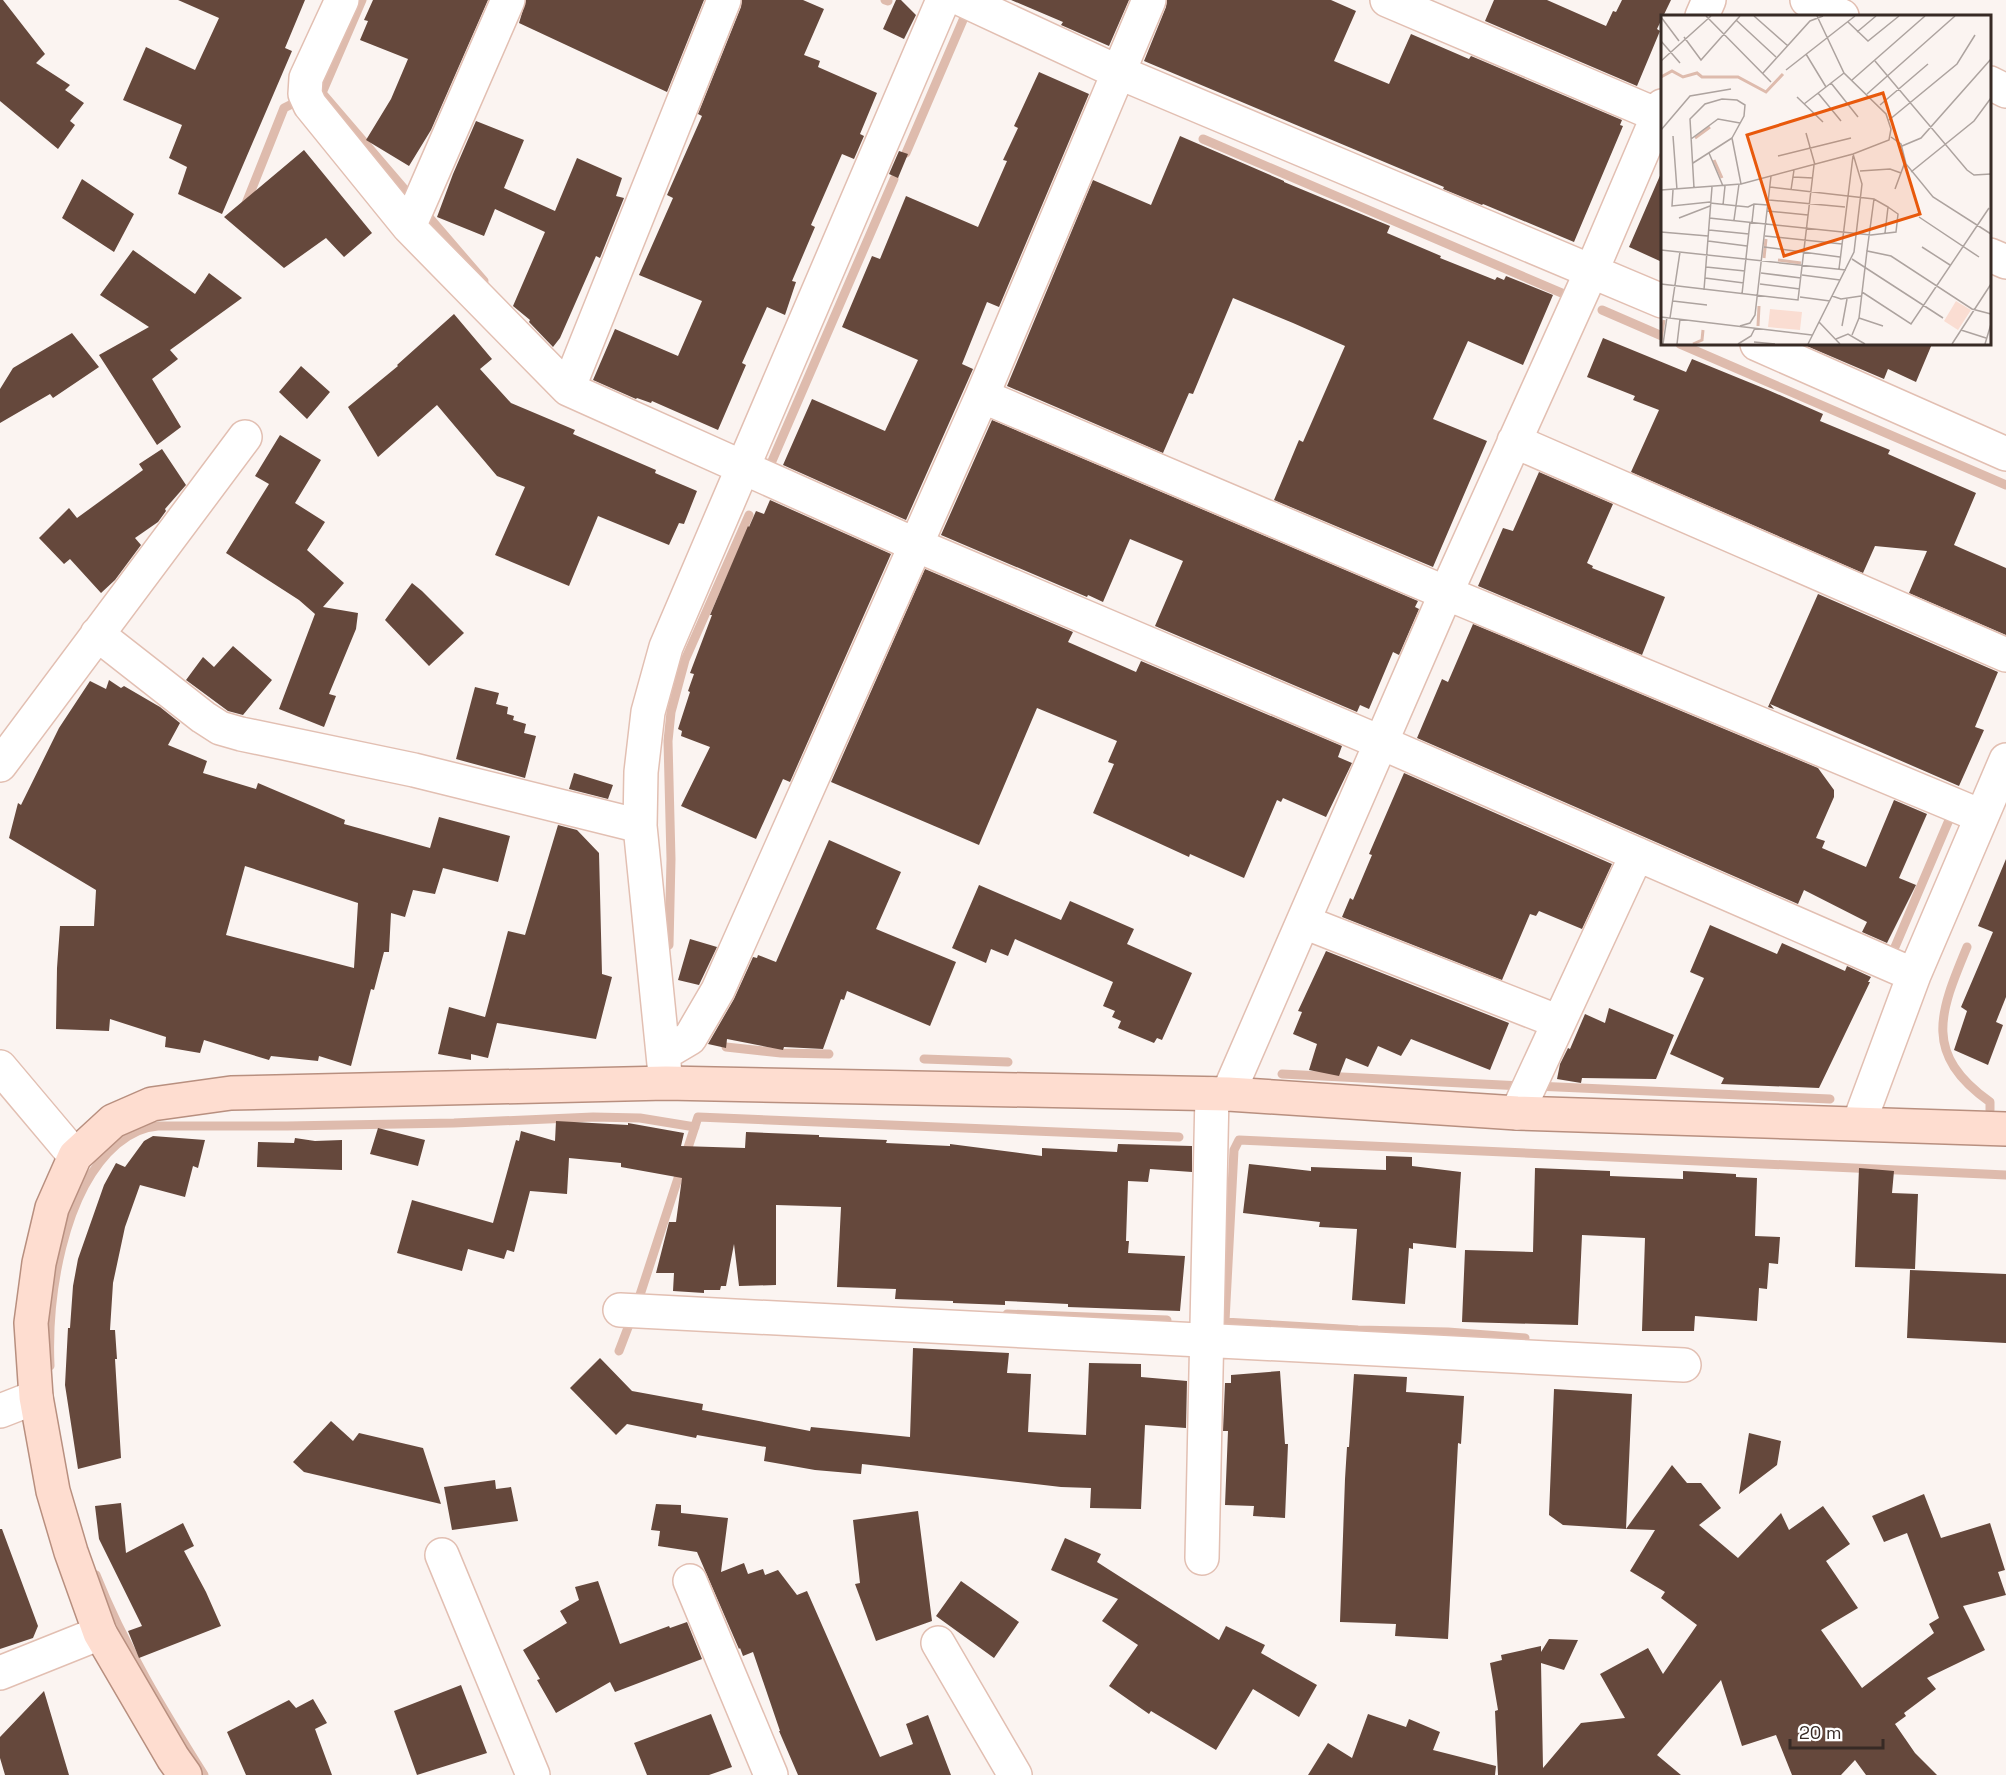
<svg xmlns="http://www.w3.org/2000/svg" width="2006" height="1775" font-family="'Space Grotesk',sans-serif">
<rect width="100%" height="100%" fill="#fbf4f1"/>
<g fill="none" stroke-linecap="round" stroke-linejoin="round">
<path stroke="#debbad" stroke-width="9" d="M362 0 322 93 412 198
M885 0 888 1
M1203 139 1564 294
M906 153 963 20
M245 206 284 108 292 104
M428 216 484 281
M1602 310 1662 336
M1680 344 2006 485
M769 468 894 179
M669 945 671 859 668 741 671 712 685 660 749 515
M1967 947C1939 1014 1923 1054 1990 1102V1110
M1887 952 1892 954 1949 820
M726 1047 781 1053 829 1054
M924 1059 1008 1062
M1282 1074 1522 1086
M1535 1086 1830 1099
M637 1304 698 1117 1179 1137
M1007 1314 1167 1320
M1225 1321 1234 1150 1239 1140 2006 1175
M1224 1322 1358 1330 1448 1332 1525 1338
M619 1351 632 1317
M50 1366C47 1298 62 1191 117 1144 129 1134 142 1127 158 1126H287L454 1123 593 1117 640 1118 695 1127
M96 1575C124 1646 164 1711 204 1775"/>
</g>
<path fill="#65483c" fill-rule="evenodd" d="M0 0H3L45 54 36 63 70 85 65 90 84 103 70 121 75 125 58 149 0 101Z
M178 0H305L285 48 292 51 222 214 178 194 187 167 169 158 182 125 123 100 146 47 195 70 219 18Z
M373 0H488L431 130 409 166 366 140 391 99 408 59 360 40 368 21 364 20Z
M526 0H704L667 92 519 23Z
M742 0H803L824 9 804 55 820 61 818 67 877 93 860 134 864 136 854 159 842 154 811 225 815 227 792 281 796 282 785 315 767 307 742 363 746 365 718 430 652 401 651 403 637 398 636 399 593 380 615 329 678 356 702 301 639 275 673 198 667 195 702 116 698 114 741 7Z
M896 0H901L916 15 904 39 883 29Z
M1011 0H1129L1109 46 1061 25 1063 22Z
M1167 0H1331L1356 11 1334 61 1389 84 1411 34 1469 59 1471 56 1622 120 1620 125 1623 126 1574 242 1483 204 1482 205 1443 189 1444 187 1144 61 1166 7Z
M1494 0H1547L1606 26 1613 11 1616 12 1622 0H1671L1657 29 1660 31 1637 86 1485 21Z
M1039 72 1089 94 999 307 987 302 962 364 973 369 906 520 783 465 812 399 885 431 918 360 842 327 872 256 880 259 906 196 978 227 1007 161 1003 160 1018 128 1014 126Z
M476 121 524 140 504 188 555 211 577 158 622 178 616 196 624 198 600 258 596 256 560 338 553 347 529 322 530 320 513 306 545 232 495 209 484 236 437 217 453 174Z
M1180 136 1284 181V182L1390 226 1387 233 1441 256 1440 258 1495 280 1497 277 1504 280 1506 276 1553 295 1523 365 1468 341 1433 419 1487 441 1433 567 1274 500 1299 440 1303 442 1345 346 1293 323 1233 298 1193 394 1189 393 1163 453 1007 386 1093 180 1151 205Z
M304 150 372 233 344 257 326 238 284 268 224 217Z
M899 151 908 154 898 178 889 174Z
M1662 171V262L1629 247Z
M82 179 134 214 114 252 62 218Z
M133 250 195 294 209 273 242 298 170 350 178 359 152 379 181 427 157 445 99 355 149 327 100 295Z
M454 314 492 359 480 369 511 403 575 430 573 434 656 470 655 473 697 491 684 524 679 523 669 545 598 516 569 586 495 555 525 487 497 476 437 405 378 457 348 407 398 366 397 365Z
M72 333 99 367 53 398 50 394 0 423V389L13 368Z
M1603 338 1686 372 1692 359 1768 390 1823 414 1820 421 1890 450 1888 454 1976 493 1954 545 2006 568V635L1909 593 1927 551 1875 546 1863 573 1631 472 1659 410 1633 400 1635 396 1587 377Z
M1802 344H1932L1916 382 1888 369 1884 379Z
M301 366 330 392 307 419 279 392Z
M992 420 1418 601 1415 607 1419 609 1399 655 1393 652 1369 709 1360 705 1357 712 1155 626 1183 561 1130 539 1103 602 1088 595 1087 597 941 535Z
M280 435 321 460 295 503 325 522 307 550 344 583 323 607 358 613 356 629 329 694 336 696 324 727 279 709 315 614 299 600 226 553 269 484 255 476Z
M162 449 186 485 165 509 166 511 158 522 135 538 141 545 115 580 101 593 70 559 64 564 39 538 69 508 77 518 143 470 139 464Z
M1539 472 1613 504 1587 563 1593 566 1592 568 1665 597 1642 655 1478 586 1503 528 1513 531Z
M770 500 891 554 790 782 783 779 756 839 681 806 710 747 681 736 682 731 678 729 690 692 688 691 694 674 690 673 712 615H710L748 526 749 527 756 511 764 514Z
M925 569 1073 632 1068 642 1136 672 1141 661 1342 746 1338 757 1352 763 1326 817 1283 798 1281 802 1277 800 1244 878 1190 854 1189 857 1093 813 1114 764 1108 762 1117 741 1037 708 979 845 831 782Z
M412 583 422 591 464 633 429 666 385 620Z
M1818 594 1998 672 1975 727 1984 730 1959 786 1770 704 1774 709 1768 707Z
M1473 624 1818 768 1834 790V797L1816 838 1825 841 1822 848 1866 867 1894 800 1927 814 1899 878 1916 885 1887 943 1862 932 1867 922 1804 890 1798 904 1417 738 1442 679 1448 682Z
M233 646 272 680 243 715 228 711 186 680 203 657 214 667Z
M109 680 121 688 124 686 160 707 180 723 168 745 207 761 203 773 256 789 258 783 345 820 344 824 430 848 439 817 510 836 498 882 443 868 435 894 413 890 405 917 391 913 389 952H384L374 990 371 989 351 1066 319 1056 318 1061 271 1056 269 1060 204 1040 200 1053 165 1047 166 1037 110 1019 109 1031 56 1029 57 968 60 926H94L96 890 9 838 18 803 21 805 59 728 90 681 106 689ZM245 866 358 903 354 968 226 935Z
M475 687 499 693 496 704 508 707 507 714 514 716 513 720 526 724 524 733 536 736 525 778 456 759Z
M574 773 613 785 608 799 569 789Z
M1404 773 1612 864 1582 929 1539 911 1536 916 1530 914 1502 980 1342 917 1350 898 1353 900 1372 855 1369 854Z
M558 825 577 830 599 853 602 974 612 977 596 1039 497 1023 488 1058 471 1054V1060L438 1054 449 1007 485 1017 508 931 525 935Z
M829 840 901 872 876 929 956 962 930 1026 847 991 844 1000 841 999 823 1049 784 1047 783 1050 727 1039 726 1048 708 1044 734 999 753 957 757 958 758 955 776 962Z
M2006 859V997L1996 1022 2003 1025 1988 1065 1954 1050 1967 1011 1961 1007 1993 932 1978 926Z
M979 885 1061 920 1070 901 1134 929 1127 944 1192 973 1162 1040 1157 1038 1154 1043 1118 1028 1121 1021 1112 1017 1115 1011 1103 1006 1113 982 1015 939 1008 956 991 949 986 963 952 948Z
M1710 925 1777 954 1782 943 1845 971 1847 966 1871 977 1868 982H1870L1819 1088 1721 1084 1724 1078 1670 1054 1704 978 1690 972Z
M690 939 717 947 699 985 678 980Z
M1326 951 1509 1023 1490 1070 1411 1039 1401 1056 1378 1046 1368 1067 1346 1058 1339 1076 1309 1070 1317 1044 1293 1034 1302 1012 1298 1011Z
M1609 1008 1674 1035 1656 1079 1582 1078 1581 1083 1557 1079 1560 1064 1568 1048 1570 1049 1585 1014 1605 1023Z
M556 1121 628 1125V1123L684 1133 681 1146 745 1148 746 1132 819 1135V1137L887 1140 886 1143 950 1146V1144L1042 1156V1148L1117 1152 1118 1144 1192 1146V1172L1150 1169 1148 1182 1128 1181 1126 1241H1129L1128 1253 1185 1256 1180 1311 1068 1307V1304L1005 1301V1305L953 1303V1301L895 1299 896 1289 837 1287 841 1207 776 1205V1285L739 1286 734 1244 726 1286H721L720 1290H704V1293L673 1291 674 1273H656L669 1222H676L682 1178 621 1167V1163L569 1158 567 1194 530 1191 514 1252 507 1250 504 1259 468 1249 462 1271 397 1253 412 1200 493 1223 516 1140 519 1141 521 1131 555 1141Z
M378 1128 425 1140 418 1166 370 1154Z
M153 1136 205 1140 198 1168 193 1166 185 1197 140 1185 125 1227 113 1283 110 1330H115L117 1359H115L121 1458 78 1469 65 1385 68 1328H70L73 1286 78 1259 104 1185 116 1163 125 1167 144 1141Z
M295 1138 315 1141 342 1140V1170L257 1167 258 1142 294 1143Z
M1386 1156 1412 1157V1166L1461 1172 1456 1248 1413 1243V1249L1409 1248 1405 1304 1352 1300 1357 1229 1319 1227 1320 1222 1243 1213 1249 1164 1311 1171V1167L1386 1170Z
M1535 1168 1610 1171V1176L1683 1179V1171L1736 1174V1177L1757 1178 1755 1236 1780 1237 1778 1264 1769 1263 1767 1289 1759 1288 1757 1321 1695 1316 1694 1331H1642L1645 1238 1582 1235 1578 1325 1462 1322 1465 1250 1533 1252Z
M1859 1168 1894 1171 1892 1193 1918 1194 1915 1269 1855 1267Z
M1910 1270 2006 1274V1343L1907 1338Z
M913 1348 1009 1353 1007 1373 1031 1374 1028 1432 1086 1435 1089 1363 1141 1364V1377L1187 1381 1186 1428 1145 1425 1141 1509 1090 1508 1091 1488 1061 1487 862 1464 861 1474 815 1470 764 1461 766 1447 697 1435 696 1438 627 1424 616 1435 570 1388 600 1358 632 1391 703 1404 702 1410 810 1431 811 1427 910 1437Z
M1280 1371 1285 1444H1288L1285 1518 1253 1516 1254 1506 1225 1505 1228 1431H1223L1225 1383H1231V1375Z
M1354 1374 1407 1377 1406 1392 1464 1396 1461 1444 1458 1443 1448 1639 1395 1636 1396 1624 1340 1622 1345 1479 1347 1447H1349Z
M1554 1389 1632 1394 1626 1529 1563 1525 1549 1515Z
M331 1421 353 1441 359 1433 423 1448 441 1504 304 1472 293 1462Z
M1749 1433 1781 1441 1777 1465 1739 1494Z
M1672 1465 1687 1483H1701L1721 1508 1699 1525 1738 1558 1781 1513 1789 1530 1823 1506 1850 1544 1826 1561 1858 1608 1821 1630 1862 1688 1934 1633 1929 1624 1939 1618 1907 1533 1884 1542 1872 1516 1924 1494 1941 1538 1990 1523 2005 1570 1998 1572 2006 1595 1963 1606 1985 1650 1927 1678 1936 1689 1904 1713 1906 1716 1895 1724 1915 1753 1937 1775H1866L1855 1760 1841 1775H1792L1776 1735 1742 1746 1721 1680 1657 1755 1681 1775H1498L1495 1711 1498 1710 1490 1663 1502 1660 1501 1655 1541 1646V1652L1549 1639 1578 1640 1564 1670 1541 1663 1543 1768 1581 1723 1625 1718 1600 1674 1648 1648 1663 1674 1697 1625 1661 1598 1665 1592 1630 1571 1655 1530 1626 1529Z
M495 1480 496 1489 511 1487 518 1521 452 1530 444 1487Z
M121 1503 126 1553 183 1523 194 1546 184 1551 206 1592 221 1626 139 1658 128 1631 142 1626 99 1539 95 1506Z
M656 1504 681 1505V1513L728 1518 721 1572 744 1563 748 1574 763 1569 765 1575 778 1570 797 1595 807 1591 880 1757 913 1744 906 1724 928 1715 951 1775H798L779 1731H780L753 1652 743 1656 740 1648 739 1649 697 1552 658 1546 660 1531 651 1530Z
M918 1511 932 1621 876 1641 855 1584 860 1583 853 1520Z
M0 1529H2L38 1626 33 1638 0 1649Z
M1065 1538 1101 1554 1097 1562 1219 1640 1226 1626 1265 1645 1261 1653 1317 1685 1299 1717 1253 1689 1216 1750 1151 1711 1149 1714 1109 1686 1138 1645 1102 1621 1118 1599 1051 1570Z
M598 1581 620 1644 669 1626 670 1628 687 1622 702 1659 615 1692 610 1682 556 1713 537 1680 540 1679 523 1650 567 1623 560 1611 579 1600 575 1587Z
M961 1581 1019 1622 994 1658 936 1616Z
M461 1685 487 1753 417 1775 394 1711Z
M44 1691 69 1775H5L0 1758V1737Z
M313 1699 327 1723 315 1729 332 1775H246L227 1732 289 1700 296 1708Z
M711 1714 732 1767 709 1775H647L634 1743Z
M1368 1714 1406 1727 1409 1719 1440 1732 1433 1750 1496 1766 1495 1775H1308L1328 1743 1352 1758Z"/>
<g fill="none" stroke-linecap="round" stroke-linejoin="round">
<g stroke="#e2bfb2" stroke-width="36">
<path id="minor" d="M342 0 306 78 305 94 310 105 409 227
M508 0 409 227 568 389 916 545 1382 743 1914 975
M963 0 1118 72 1662 301
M1387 0 1662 117
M1807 0 1842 16
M1702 16 1709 0
M1990 83 2006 91
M1990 255 2006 262
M1757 344 2006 454
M568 389 724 0
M982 396 1446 593 1981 816
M1514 441 2006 655
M97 634 203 717 220 728 241 734 414 770 640 826
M0 765 245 437
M1304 922 1559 1022
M663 1054 690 1038 718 990 982 396 1149 0
M0 1067 75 1156
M665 1074 640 826 641 772 648 712 666 647 943 0
M1228 1094 1446 593 1592 270 1662 106
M1517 1113 1637 854
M1859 1123 1914 975 2006 760
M620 1310 1684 1365
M0 1411 36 1397
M442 1555 533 1775
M1202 1558 1212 1094
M690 1581 771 1775
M938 1643 1015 1775
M0 1673 100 1633"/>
</g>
<g stroke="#b88f7f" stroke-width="36">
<path id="primary" d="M185 1775 173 1758 100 1633 71 1552 53 1491 36 1397 31 1323 39 1263 52 1208 75 1156 113 1121 152 1104 231 1093 666 1083 1228 1094 1517 1113 2006 1129"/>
</g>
<use href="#minor" stroke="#fff" stroke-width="33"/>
<use href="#primary" stroke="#feddd0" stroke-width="33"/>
</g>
<g transform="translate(1661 15)">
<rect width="330" height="330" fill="#fbf4f1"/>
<path d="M295 286 310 295 297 315 283 306ZM109 294 141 297 139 315 107 312Z" fill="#faddd2"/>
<path fill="none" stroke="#debbad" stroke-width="3" d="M0 62 11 56 22 62 36 58 41 62H77L105 77 122 59M34 123 49 112M53 145 61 163M103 243 105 224M117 245 140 248M97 311 98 291M0 325 3 305M32 329 41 325 42 315"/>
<path fill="none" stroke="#ada39f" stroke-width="1.5" d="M45 1 110 67M93 1 127 31M0 2 18 26M75 5 115 42M187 7 207 26 238 1M196 17 215 1M23 22 40 45 79 1M0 26 19 48M145 39 165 72M0 46 50 1M214 46 306 155 313 160 330 159M125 55 194 1M102 58 149 6 162 1M191 65 264 1M170 68 197 102M157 78 180 106M206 79 294 1M136 82 162 107M143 89 183 58M219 90 267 49M228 105 296 49 314 20M0 115 29 81 70 74M145 118 154 150M12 121 16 175M230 122 240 129 245 149 272 182 330 219M30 124 57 104 79 108M241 131 260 123 330 44M48 138 62 171M117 141 190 123M32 148 71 123M199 156 229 154 240 158M250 157 313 106 330 83M132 162 152 163M109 172 213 184 227 192 224 218M33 173 29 104 44 89 61 84 76 85 84 90 83 101 71 123 80 169M234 174 244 147M0 175 80 169 192 139 228 125 230 114 225 99 183 58 156 1M12 175 11 191 49 187M130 175 133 155M108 185 184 192M49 188 87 192 93 189 107 190M62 190 64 171M106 196 147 200M258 202 318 242M18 203 49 191M48 203 210 220 235 217 237 199 227 192M73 205 78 169M91 207 93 189M48 215 88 219M0 217 47 221M104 221 181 229M47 226 86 231M103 232 179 242M261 232 289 250M0 235 185 255M206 236 213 184M191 244 282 303M45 252 84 256M178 254 192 141M100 258 140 263M141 260 179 265M44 263 83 268M0 269 137 285 153 150M99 269 139 274M43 275 51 172M201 277 250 309 328 193M81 279 89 207M171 281 180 284 200 281M139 282 169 286M12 286 46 290M0 302 151 320M9 303 19 237M198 303 222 311M158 307 179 329M79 311 89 308 94 300 110 161M181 311 186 284M300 315 325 323M191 320 198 303 206 236 230 241 311 294 330 299M175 324 187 319 204 329M93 327 114 329M2 329 6 302M16 329 19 304M77 329 90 321 94 313M147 329 193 237 201 169 192 139M291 329 330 269M324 329 330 309"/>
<path fill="#e8590c" fill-opacity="0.15" stroke="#e8590c" stroke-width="3" d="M222 78 259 199 123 241 86 120Z"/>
<rect width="330" height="330" fill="none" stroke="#372a25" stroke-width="3"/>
</g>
<path d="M1790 1739v9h93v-9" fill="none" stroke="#372a25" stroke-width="3"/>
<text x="1799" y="1739" font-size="18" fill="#372a25" stroke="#ffffff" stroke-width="4.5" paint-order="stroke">20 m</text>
</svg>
